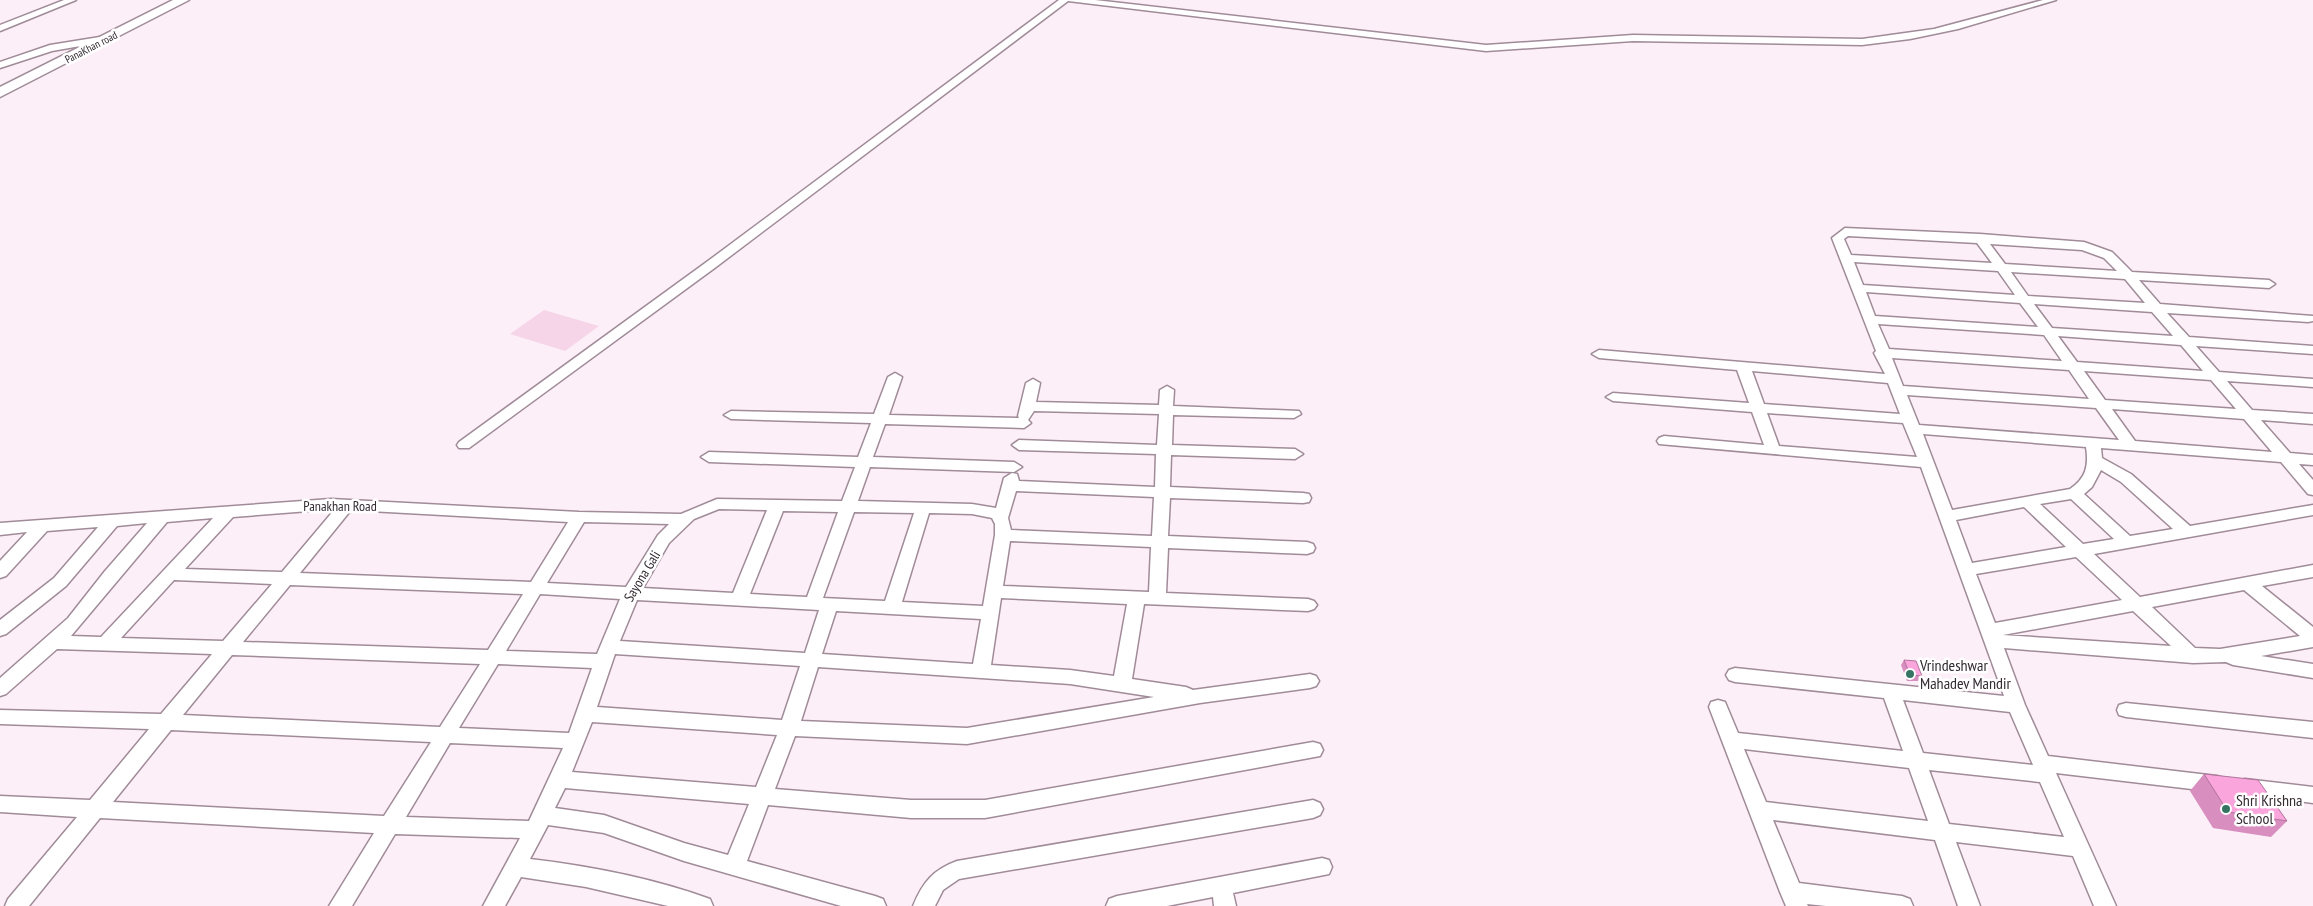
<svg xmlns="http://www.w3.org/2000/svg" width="2313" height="906" font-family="'PT Sans Narrow',sans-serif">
<rect width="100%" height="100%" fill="#fdeff8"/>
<path fill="#f6d5e9" d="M544 310 599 326 565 351 510 334Z"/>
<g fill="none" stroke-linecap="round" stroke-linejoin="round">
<g stroke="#a08b98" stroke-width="3">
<path id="street" d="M64 0H76L0 31V25Z
M1059 0H1095L1486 45 1633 35 1862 39 1934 29 2043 0H2056L1958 29 1910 39 1862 45 1633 41 1486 51 1068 1 716 267 469 448H459L457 445 459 442 708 261Z
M106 36 111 39 109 41 52 51 0 68V62L50 45Z
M1845 228 1980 234 2084 242 2112 252 2132 272 2269 280 2275 284 2269 288 2139 280 2160 304 2313 316V321L2308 322 2167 313 2189 337 2313 346V354L2196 346 2219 372 2313 379V387L2227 381 2252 410 2313 414V424L2261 420 2290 453 2313 455V465L2299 464 2313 480V495L2308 494 2281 462 2101 448 2102 458 2131 474 2190 526 2313 505V515L2094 554 2140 597 2313 565V577L2262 586 2313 627V647L2261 656 2313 664V678L2233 665 2226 662 2193 663 2004 648 2025 705 2048 756 2217 776 2224 778 2227 784 2224 790 2217 792 2056 773 2116 906H2094L2073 856 1956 842 1980 906H1958L1935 840 1773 820 1799 883 1902 896 1910 899 1913 906H1826L1807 904 1808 906H1786L1780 892 1709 707 1711 702 1718 700 1725 702 1738 733 1903 751 1884 698 1735 682 1729 680 1726 675 1729 670 1735 668 2004 696 1921 467 1659 444 1657 441 1659 438 1664 436 1764 445 1752 412 1613 401 1606 397 1613 393 1749 403 1737 370 1599 358 1592 354 1599 350 1885 374 1874 353 1876 351 1832 238ZM1848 236 1977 243 1992 263 1851 255 1844 239ZM1990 244 2082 250 2104 258 2117 271 2005 264ZM1854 262 1998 271 2015 295 1863 285ZM2011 272 2125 279 2145 303 2028 296ZM1866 292 2020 303 2038 327 1875 316ZM2034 304 2152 312 2173 336 2052 328ZM1878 324 2044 335 2062 361 1889 349ZM2058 336 2181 345 2203 371 2077 362ZM1892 358 2069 370 2089 399 1903 386ZM1752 371 1888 383 1900 414 1764 404ZM2084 371 2211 380 2236 409 2105 400ZM1907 395 2096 408 2119 440 1919 425ZM2112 409 2244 419 2272 452 2135 441ZM1767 413 1903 423 1917 457 1779 446ZM1923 434 2086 447C2089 466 2086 478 2070 489L1952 510ZM2101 470 2121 482 2173 529 2130 536 2084 494 2092 487ZM2071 499 2114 539 2083 544 2040 504ZM2024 507 2066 547 1972 563 1956 520ZM2076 557 2122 600 1995 623 1976 574ZM2244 590 2300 636 2220 649 2195 648 2152 607ZM2133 611 2171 646 2003 635ZM1903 700 2010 712 2033 765 1923 753ZM1744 749 1909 768 1928 821 1766 802ZM1929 770 2040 782 2064 837 1949 824Z
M895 373 902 377 889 415 1019 418 1018 416 1026 383 1033 379 1040 383 1036 402 1159 405 1160 390 1167 386 1174 390 1173 406 1299 411 1301 414 1294 418 1173 415 1172 445 1295 449 1303 454 1295 459 1171 455 1170 487 1303 493 1309 494 1311 498 1309 502 1303 503 1170 498 1168 536 1307 542 1313 544 1315 548 1313 552 1307 554 1168 548 1166 593 1308 599 1314 601 1317 605 1314 609 1308 611 1144 604 1132 679 1186 687 1193 690 1310 674 1316 676 1319 681 1316 686 1310 688 1200 703 967 744 795 736 775 789 911 800H985L1313 742 1320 744 1323 750 1320 756 985 818H911L768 805 747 861 875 896 883 899 886 906H841L684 861 604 833 548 825 530 859C589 866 653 878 710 899L713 906H668L586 887 521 877 505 906H483L520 838 395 834 352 906H329L374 833 100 818 29 906H5L8 899 77 817 0 812V796L90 800 149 729 0 724V710L161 714 212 654 57 649 6 694 0 696V678L68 618 105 571 147 523 117 526 66 586 6 634 0 636V620L54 578 98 527 47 531 6 576 0 578V561L27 532 0 535V523L331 499 579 512 681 514 717 499 842 501 855 467 709 462 701 457 709 452 858 457 871 423 731 419 724 415 731 411 874 414 888 377ZM1034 411 1159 414 1157 445 1019 440 1012 445 1019 450 1156 454 1155 487 1019 481 1017 474 1012 473 1004 478 996 508 972 504 858 501 870 467 1014 472 1022 467 1014 462 873 457 885 424 1024 428 1031 423 1028 420ZM1016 491 1154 497 1152 536 1011 530 1008 518ZM335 509 282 572 185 569 233 517ZM719 509 767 510 733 593 643 588 669 543 694 519ZM351 510 568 522 531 582 300 573ZM783 511 838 512 807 597 750 594ZM854 512 914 513 885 601 823 598ZM929 513 972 514 992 518 995 524V535L983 606 902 602ZM213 518 101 637 71 636 167 522ZM584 522 669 524 658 535 626 587 547 583ZM1010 541 1151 547 1149 592 1003 586ZM174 580 272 584 223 641 121 638ZM290 585 523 594 488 650 243 642ZM540 594 620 599 597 654 506 651ZM1001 598 1127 604 1114 676 1070 670 991 665ZM637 600 819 610 805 653 620 641ZM836 611 981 619 973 664 822 654ZM615 654 800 666 782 720 597 707ZM232 655 480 664 440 727 183 715ZM498 664 592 668 569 733 459 728ZM818 667 1070 684 1154 697 967 728 801 721ZM592 722 777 735 756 787 572 772ZM171 730 431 742 384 816 113 802ZM450 743 563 748 529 821 406 817ZM565 788 749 804 728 855 684 843 604 815 555 808Z
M2126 703 2313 722V738L2126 717 2119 715 2117 710 2119 705Z
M2245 779 2313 787V803L2238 793 2235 787 2238 781Z
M1313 800 1320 803 1323 809 1320 815 1313 818 959 879 943 890 935 906H913C923 882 933 870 957 861Z
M1322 858 1329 860 1332 867 1329 874 1233 893 1236 906H1214L1213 897 1167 906H1106L1109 899 1117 896Z"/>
</g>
<g stroke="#a08b98" stroke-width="3">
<path id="secondary" d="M173 0H189L0 97V87Z"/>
</g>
<use href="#street" fill="#fff" fill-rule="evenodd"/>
<use href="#secondary" fill="#fff" fill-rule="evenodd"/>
</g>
<path fill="#d88ebe" d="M1904 660 1922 676 1918 681H1907L1901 665Z
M2204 774 2287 821 2271 837 2213 828 2190 791Z"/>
<path fill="#fba5dd" stroke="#b0749b" d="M1904 660 1916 661 1922 676 1910 675Z
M2204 774 2258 780 2287 821 2228 812Z"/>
<g fill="#357462" stroke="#fff" stroke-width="2">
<circle cx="1910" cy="674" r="5"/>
<circle cx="2226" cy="809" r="5"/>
</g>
<g text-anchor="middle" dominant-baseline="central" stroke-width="5" stroke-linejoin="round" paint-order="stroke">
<g font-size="11" fill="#342b31" stroke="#fff">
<text transform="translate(91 47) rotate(-27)">PanaKhan road</text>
</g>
<g font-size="14" fill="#342b31" stroke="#fff">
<text x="340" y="506">Panakhan Road</text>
<text transform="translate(642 576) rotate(-59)">Sayona Gali</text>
</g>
<g font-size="16" fill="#342b31" stroke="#fff" text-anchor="start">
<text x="1920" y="665">Vrindeshwar<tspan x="1920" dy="18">Mahadev Mandir</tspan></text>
<text x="2236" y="800">Shri Krishna<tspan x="2236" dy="18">School</tspan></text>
</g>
</g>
</svg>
